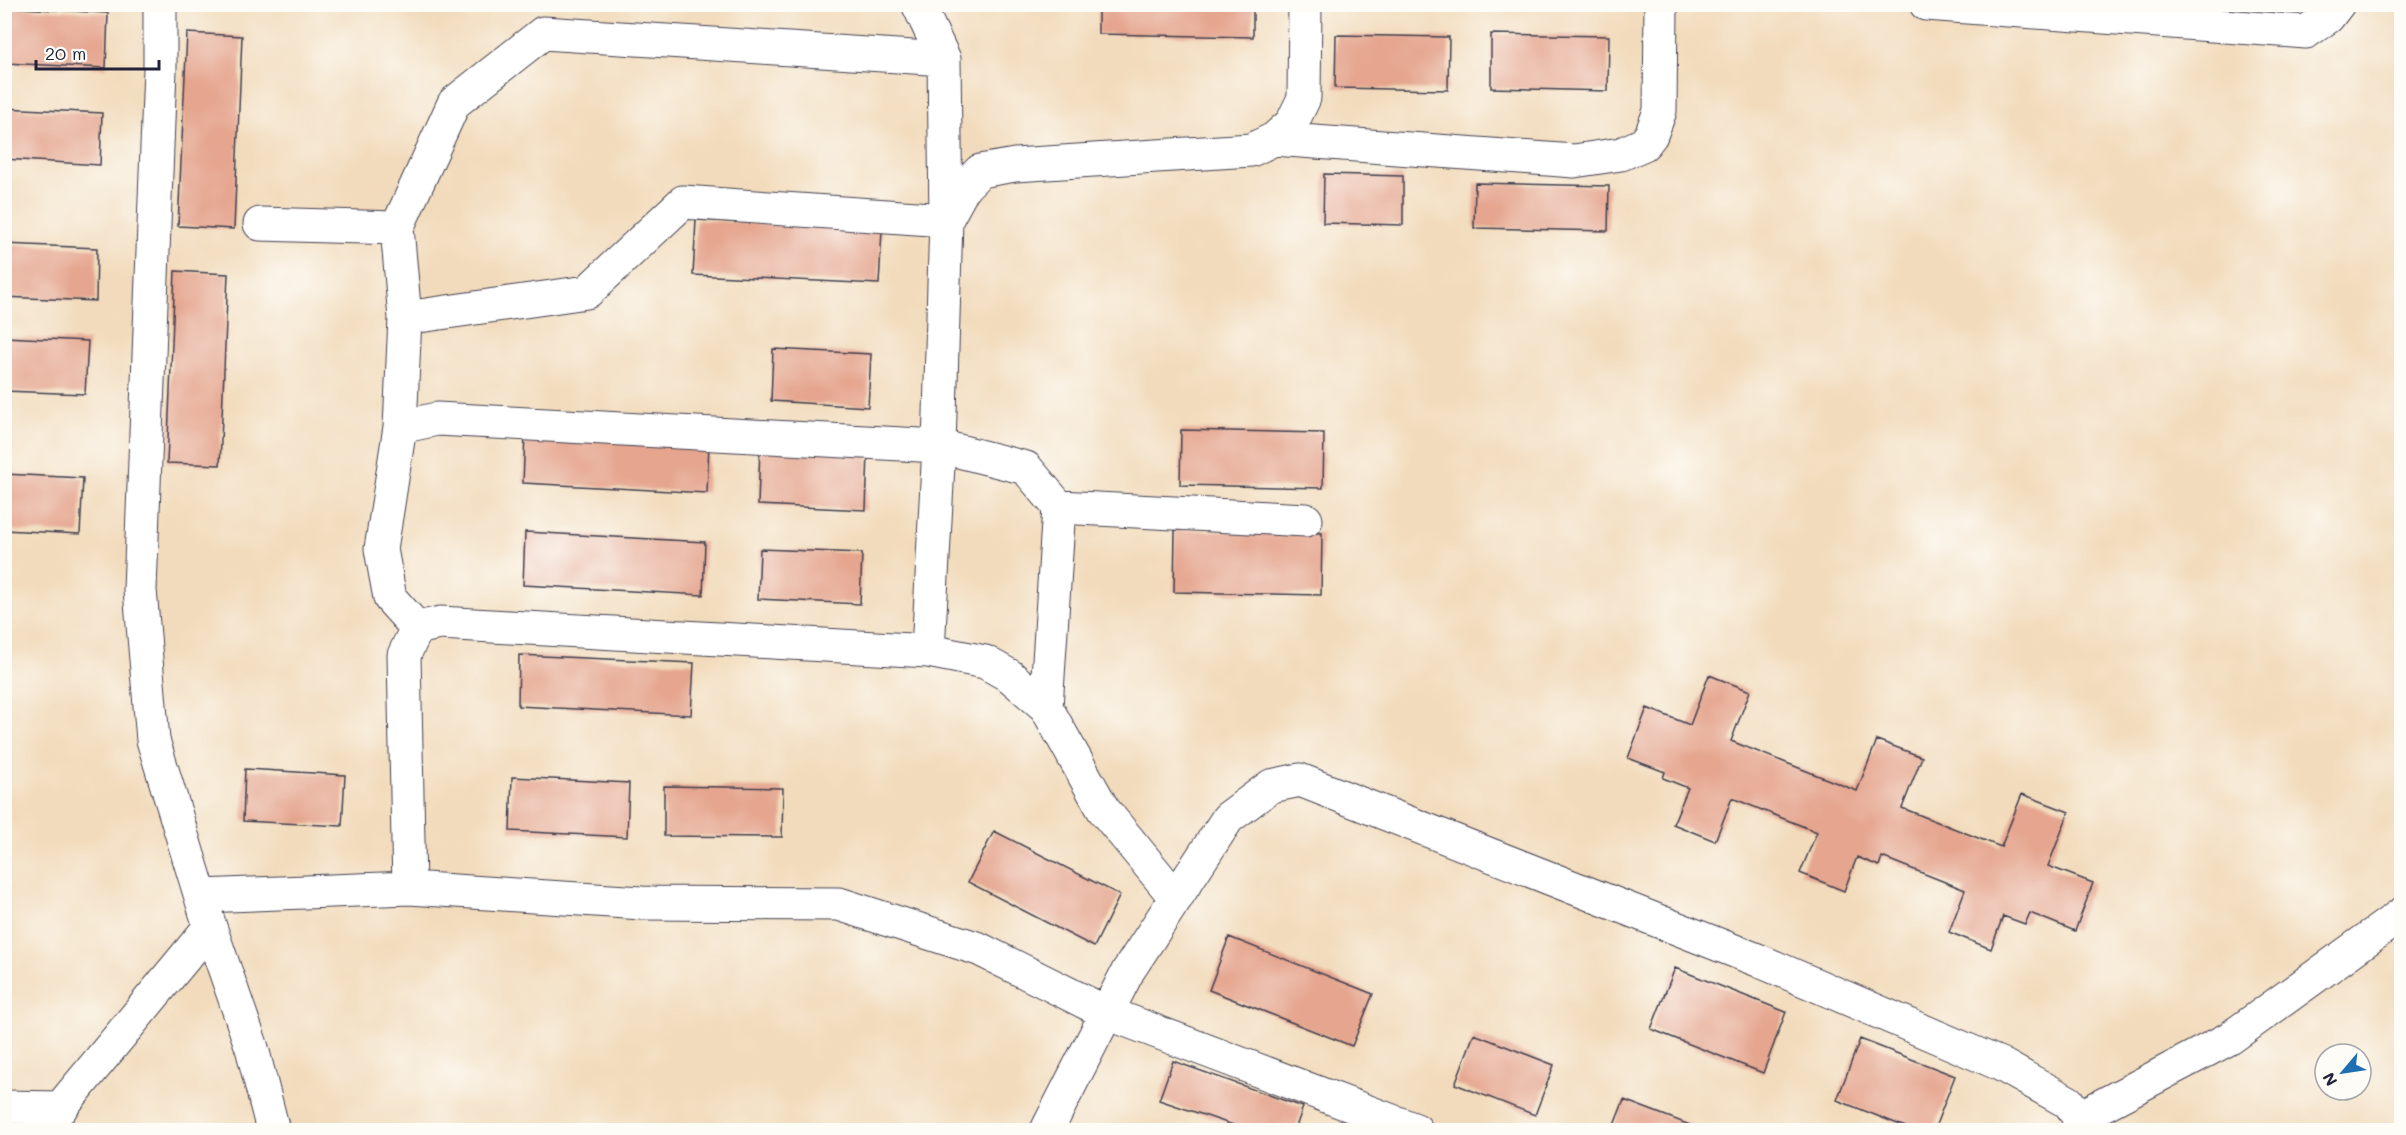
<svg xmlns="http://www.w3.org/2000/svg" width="2406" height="1135" font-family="Mali,sans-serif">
<rect width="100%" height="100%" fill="#fdfcf7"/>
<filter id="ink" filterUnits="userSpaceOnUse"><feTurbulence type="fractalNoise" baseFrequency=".0167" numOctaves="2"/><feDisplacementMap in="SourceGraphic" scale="12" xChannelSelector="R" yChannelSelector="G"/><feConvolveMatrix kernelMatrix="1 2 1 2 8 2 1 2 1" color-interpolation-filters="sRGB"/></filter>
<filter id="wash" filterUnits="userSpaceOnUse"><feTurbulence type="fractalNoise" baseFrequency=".008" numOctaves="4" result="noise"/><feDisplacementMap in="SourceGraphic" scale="24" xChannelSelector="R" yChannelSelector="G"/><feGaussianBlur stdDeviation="1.35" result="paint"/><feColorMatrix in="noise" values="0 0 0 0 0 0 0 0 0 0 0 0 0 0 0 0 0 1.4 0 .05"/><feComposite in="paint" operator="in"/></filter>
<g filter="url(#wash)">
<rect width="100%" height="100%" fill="#f2dbbc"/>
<g id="blocks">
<path fill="#e5a58e" d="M1098 4H1253V37L1098 34Z
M4 7 108 13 106 68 4 63Z
M187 33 242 36 234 229 178 226Z
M1491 34 1609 36 1608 91 1491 88Z
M1336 35 1449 37 1448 90 1335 88Z
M4 108 102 113 100 165 4 159Z
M1324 174 1403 176V225L1323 223Z
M1475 183 1609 186 1608 231 1474 228Z
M696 220 882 230 879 284 693 275Z
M4 244 97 248 96 301 4 297Z
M175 271 228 274 220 465 167 463Z
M4 337 88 341 85 394 4 391Z
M773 349 871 354 868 407 771 401Z
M1181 430 1324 433 1323 488 1180 485Z
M525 434 709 443 707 493 523 483Z
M760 447 868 452 866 510 758 505Z
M4 474 83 478 80 534 4 530Z
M1175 530 1322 533 1321 595 1174 592Z
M525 532 705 542 703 595 523 585Z
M760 549 862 553 860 604 758 599Z
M519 655 694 663 691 715 518 706Z
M1709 675 1750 691 1731 741 1857 791 1877 740 1922 757 1902 808 2001 847 2022 794 2069 812 2048 866 2093 883 2075 931 2030 913 2025 924 2003 916 1991 949 1949 932 1965 890 1882 857 1879 866 1857 857 1844 891 1800 873 1817 832 1732 798 1715 841 1673 824 1688 788 1663 778 1665 772 1628 758 1647 708 1690 725Z
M245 769 345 775 342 826 243 821Z
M512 777 629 783 627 837 510 831Z
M664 786 783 788 782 837 664 836Z
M994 831 1120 895 1094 947 968 882Z
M1229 937 1373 994 1352 1046 1209 990Z
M1675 968 1786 1012 1763 1073 1651 1029Z
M1474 1034 1554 1065 1535 1115 1455 1084Z
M1860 1039 1955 1076 1934 1130H1913L1837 1100Z
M1173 1061 1303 1107 1295 1130H1248L1159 1100Z
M1624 1100 1703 1130H1612Z"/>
</g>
</g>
<g filter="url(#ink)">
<use href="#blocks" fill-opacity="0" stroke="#413e4e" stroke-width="1.5"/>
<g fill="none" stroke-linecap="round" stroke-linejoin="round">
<g stroke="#413e4e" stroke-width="35">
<path id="minor" d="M918 4 944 59
M1926 4 2306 32 2328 17 2338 4
M1274 139 1574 161 1621 154 1644 144 1651 135 1660 111 1661 4
M260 224 397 228
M400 427 405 318 587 292 683 202 946 220 944 59 543 33 454 103 397 228 405 318
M1059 507 1306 520
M417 628 390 598 381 549 400 427 437 419 939 446 1026 468 1059 507 1046 707
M928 651 939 446 946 220 964 187 980 171 1015 165 1251 150 1274 139 1292 123 1304 98 1305 4
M409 888 404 655 417 628 440 623 928 651 985 662 1010 676 1046 707 1103 809 1176 898
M201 896 409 888 642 903 839 904 979 949 1107 1013 1416 1130
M210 927 252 1048 273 1130
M4 1107 61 1108
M2078 1118 2230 1038 2402 914
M42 1130 210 927 153 740 140 590 160 69V4
M1047 1130 1128 971 1228 818 1271 786 1300 780 1760 961 2000 1064 2068 1102 2088 1130"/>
</g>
<use href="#minor" stroke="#fff" stroke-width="33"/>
</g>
</g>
<rect width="2406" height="1135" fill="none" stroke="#fdfcf7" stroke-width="24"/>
<g transform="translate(2343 1072) rotate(241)"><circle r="28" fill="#fdfcf7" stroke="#a5a5ac" stroke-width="1.5"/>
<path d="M0-4.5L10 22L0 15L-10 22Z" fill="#1f6fb2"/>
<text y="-9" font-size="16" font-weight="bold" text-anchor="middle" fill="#22223b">N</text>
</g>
<path d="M36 60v9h123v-9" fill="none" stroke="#22223b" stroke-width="3"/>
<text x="45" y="60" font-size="18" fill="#22223b" stroke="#fdfcf7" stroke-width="4.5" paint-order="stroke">20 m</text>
</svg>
